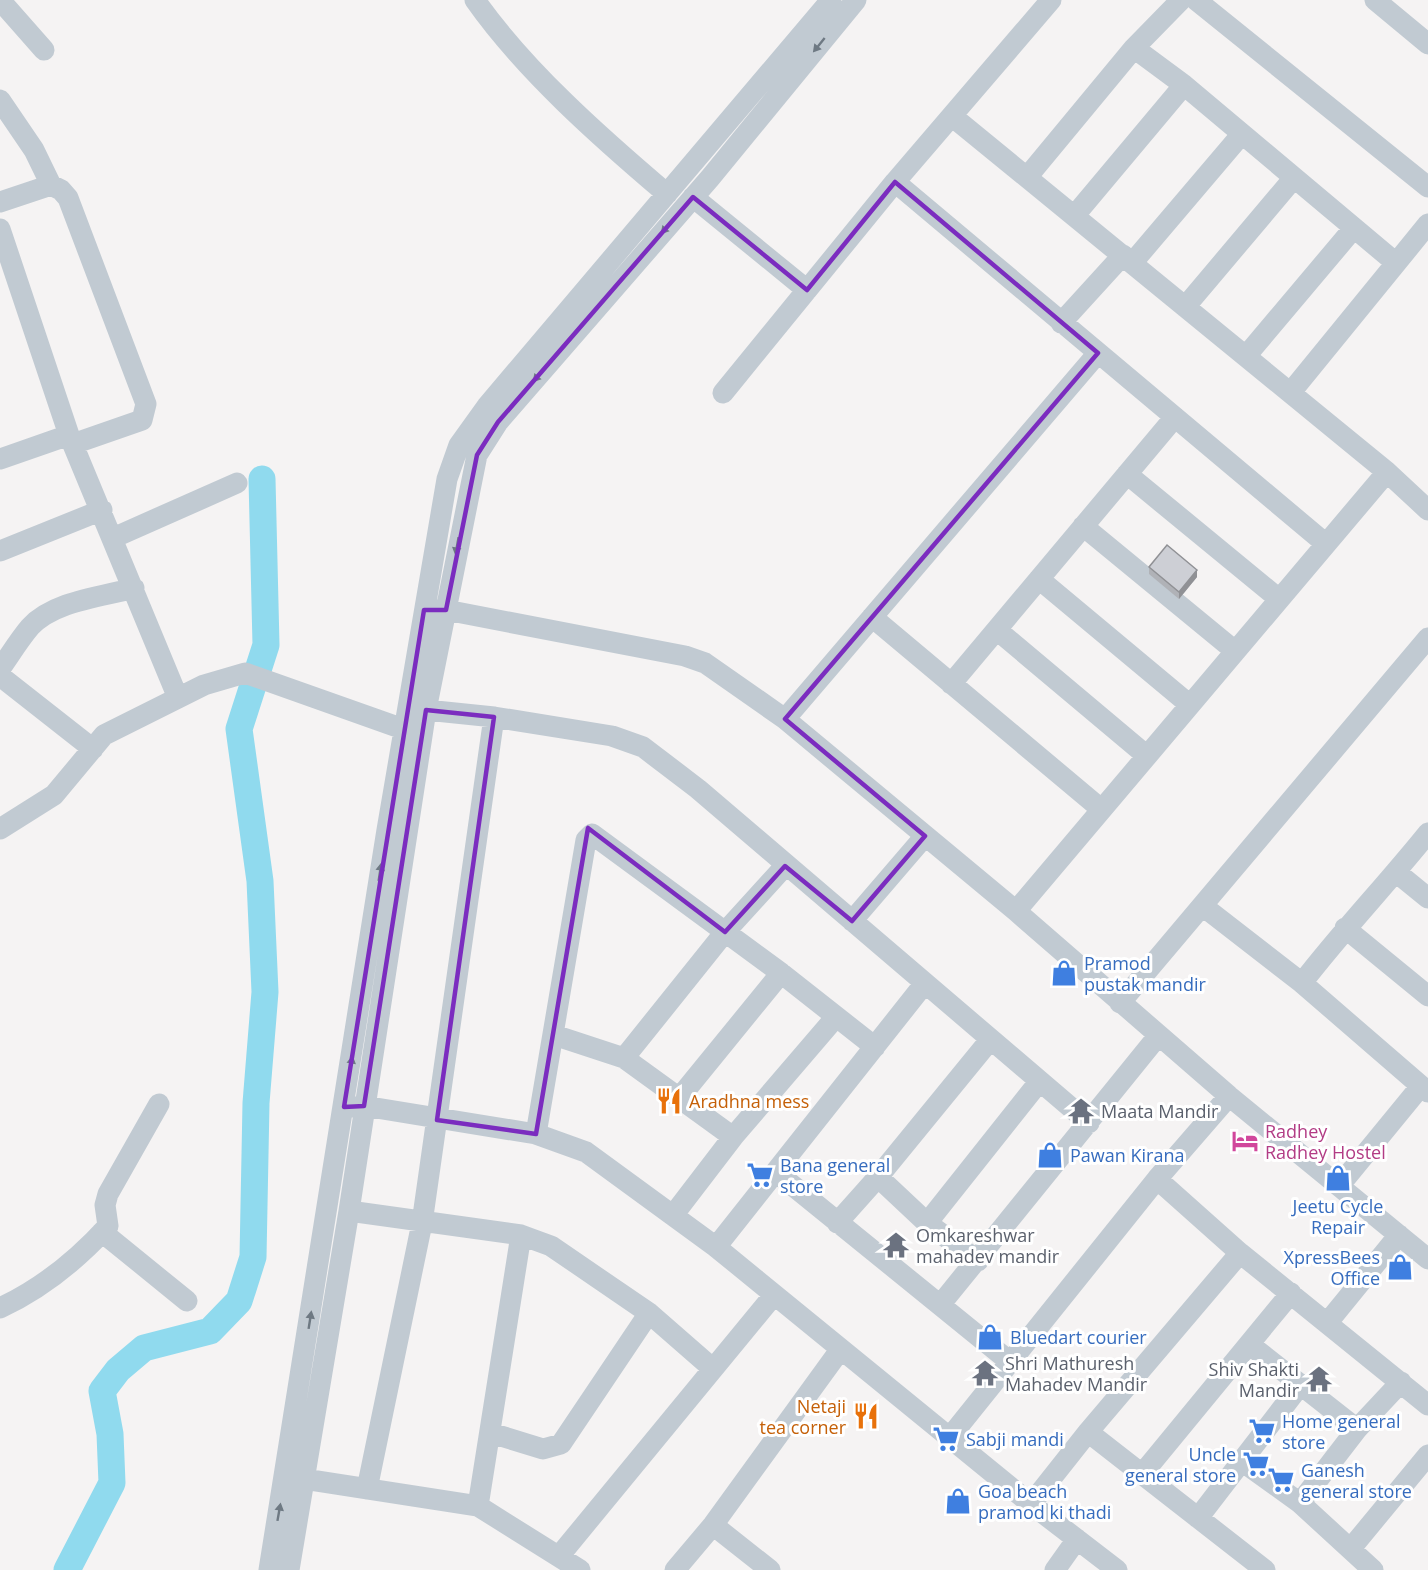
<svg xmlns="http://www.w3.org/2000/svg" width="1428" height="1570" font-family="'Open Sans',sans-serif">
<rect width="100%" height="100%" fill="#f5f3f3"/>
<g fill="none" stroke-linecap="round" stroke-linejoin="round">
<path stroke="#90daee" stroke-width="27" d="M67 1570 112 1483 110 1434 102 1391 118 1370 144 1348 210 1331 239 1301 253 1257 256 1103 265 992 260 881 239 729 266 645 262 479"/>
<path stroke="#c1cad2" stroke-width="21" d="M0 0 44 50
M475 0C525 71 601 138 667 194
M1196 0 1428 187
M1375 0 1428 44
M1134 48 1184 85 1396 263
M0 100 34 150 51 185
M953 117 1387 472 1428 510
M1028 176 1134 48 1181 0
M895 182 1326 544
M693 197 807 290
M0 202 51 185 61 190 68 198 146 404 142 420 73 444
M1075 215 1184 85
M0 229 69 435 178 698
M1133 262 1241 135
M1185 307 1293 179
M1061 323 1123 255
M1246 356 1353 229
M1291 392 1428 224
M723 393 895 182 1051 0
M0 459 69 435
M1127 474 1279 599
M1083 526 1235 651
M113 538 237 483
M0 551 102 510
M1039 579 1190 705
M433 610H446L685 656 705 663 785 719 1016 911 1229 1096 1428 1259
M872 617 1101 809
M997 630 1147 756
M0 669C10 655 19 640 30 627 54 601 101 597 134 588
M0 676 93 749
M951 684 1175 417
M426 710 494 717 612 736 643 747 698 789 1089 1123
M785 719 1098 353
M0 829 54 795 104 735 204 685 245 673 406 730
M1396 872 1428 898
M1204 907 1302 983 1428 1092
M1016 911 1387 472
M852 921 925 836
M1345 928 1428 996
M1302 983C1342 931 1387 884 1428 833
M1120 1003 1428 638
M554 1035 624 1058 733 1137
M624 1058 725 932 785 866
M680 1097 781 973
M351 1107 364 1106 536 1134 586 1152 716 1247 1031 1504 1117 1570
M536 1134 586 840 592 834 781 973 875 1047
M776 1172 1009 1361
M878 1177 927 1223 978 1261
M1157 1179 1240 1253 1428 1405
M1339 1186 1421 1086
M349 1211 521 1235 551 1246 649 1313 712 1368
M674 1214 733 1137 835 1018
M837 1223 878 1177 990 1040
M927 1223 1039 1082
M102 1232 187 1301
M716 1247 925 983
M940 1305 1158 1036
M0 1308C43 1288 77 1260 108 1226L105 1205 108 1194 159 1104
M1328 1322 1399 1235
M1249 1344 1357 1429
M1088 1432 1265 1570
M491 1433 543 1449 561 1444 649 1313
M950 1437 1157 1179 1229 1096
M1243 1462 1300 1503 1373 1570
M1143 1473 1291 1293
M304 1479 478 1506 580 1570
M367 1489 422 1223 494 717
M1300 1503 1357 1429 1401 1382
M1031 1504 1088 1432 1240 1253
M478 1506 521 1235
M1198 1518 1301 1384
M713 1525 770 1570
M1352 1547 1428 1455
M560 1555 773 1296
M269 1570 387 830 447 479 459 445 487 406 831 0
M289 1570 349 1211 426 710 477 455 498 422 710 178 856 0
M675 1570 713 1525 840 1350
M1055 1570 1077 1539"/>
</g>
<path fill="#b0b2b7" d="M1149 567 1197 577 1179 599 1149 574Z"/>
<path fill="#909195" d="M1197 570V577L1179 599V592Z"/>
<path fill="#cdcfd5" stroke="#909195" stroke-width="1.5" d="M1167 545 1197 570 1179 592 1149 567Z"/>
<defs><path id="oneway-solid" d="M-6-.8H1V-3.2L6.5 0L1 3.2V.8H-6Z" transform="scale(1.5)"/></defs>
<g fill="#6e7983">
<use href="#oneway-solid" transform="translate(819 45) rotate(129)"/>
<use href="#oneway-solid" transform="translate(667 227) rotate(131)"/>
<use href="#oneway-solid" transform="translate(539 375) rotate(131)"/>
<use href="#oneway-solid" transform="translate(457 546) rotate(100)"/>
<use href="#oneway-solid" transform="translate(380 872) rotate(-81)"/>
<use href="#oneway-solid" transform="translate(351 1065) rotate(-81)"/>
<use href="#oneway-solid" transform="translate(310 1320) rotate(-81)"/>
<use href="#oneway-solid" transform="translate(279 1512) rotate(-80)"/>
</g>
<path fill="none" stroke="#7b2cbf" stroke-width="4.5" stroke-linejoin="round" d="M895 182 1098 353 785 719 925 836 852 921 785 866 725 932 588 828 536 1134 437 1120 494 717 426 710 364 1106 344 1107 424 610H446L477 455 498 422 693 197 807 290Z"/>
<defs>
<g id="shop-bare" transform="scale(2.07)"><path d="M-5-2.5h2.3a2.7 3.5 0 0 1 5.4 0H5L5.5 6h-11ZM-1.5-2.5h3a1.5 2.3 0 0 0-3 0Z" fill="#3f7fe0" stroke="#fff" stroke-width="2.5" paint-order="stroke"/></g>
<g id="restaurant-bare" transform="scale(2.07)"><path d="M-5-6h1v4h1v-4h1v4h1v-4h1v5L-1.5 .5V6h-2V.5L-5-1ZM5-6V6H3V1.5H1.5Q1.5-4 5-6Z" fill="#e8710a" stroke="#fff" stroke-width="2.5" paint-order="stroke"/></g>
<g id="temple-bare" transform="scale(2.07)"><path d="M0-6L5-2H3V0L6.5 2.5H4V6H1.5V3h-3V6H-4V2.5H-6.5L-3 0V-2H-5Z" fill="#6b7280" stroke="#fff" stroke-width="2.5" paint-order="stroke"/></g>
<g id="hotel-bare" transform="scale(2.07)"><path d="M-6-4.5h1.5V1H6V5H4.5V3h-9V5H-6ZM-4 0a1.8 1.8 0 1 1 3.6 0ZM.5 0V-2.5h3Q6-2.5 6 0Z" fill="#d1479c" stroke="#fff" stroke-width="2.5" paint-order="stroke"/></g>
<g id="supermarket-bare" transform="scale(2.07)"><path d="M-6-5.5h2.5l.6 2H6L4.5 2H-2.5L-4.4-4H-6ZM-1.5 3.2a1.3 1.3 0 1 0 .1 0ZM3 3.2a1.3 1.3 0 1 0 .1 0Z" fill="#3f7fe0" stroke="#fff" stroke-width="2.5" paint-order="stroke"/></g>
</defs>
<g fill-rule="evenodd">
<use href="#shop-bare" x="1064" y="973"/>
<use href="#restaurant-bare" x="669" y="1101"/>
<use href="#temple-bare" x="1081" y="1111"/>
<use href="#hotel-bare" x="1245" y="1141"/>
<use href="#shop-bare" x="1050" y="1155"/>
<use href="#supermarket-bare" x="760" y="1175"/>
<use href="#shop-bare" x="1338" y="1178"/>
<use href="#temple-bare" x="896" y="1245"/>
<use href="#shop-bare" x="1400" y="1267"/>
<use href="#shop-bare" x="990" y="1337"/>
<use href="#temple-bare" x="985" y="1373"/>
<use href="#temple-bare" x="1319" y="1379"/>
<use href="#restaurant-bare" x="866" y="1416"/>
<use href="#supermarket-bare" x="1262" y="1431"/>
<use href="#supermarket-bare" x="946" y="1439"/>
<use href="#supermarket-bare" x="1256" y="1464"/>
<use href="#supermarket-bare" x="1281" y="1480"/>
<use href="#shop-bare" x="958" y="1501"/>
</g>
<g text-anchor="middle" dominant-baseline="central" stroke-width="6" stroke-linejoin="round" paint-order="stroke">
<g font-size="18" fill="#366cbe" stroke="#fff" text-anchor="start">
<text x="1084" y="963">Pramod<tspan x="1084" dy="21">pustak mandir</tspan></text>
<text x="1070" y="1155">Pawan Kirana</text>
<text x="780" y="1165">Bana general<tspan x="780" dy="21">store</tspan></text>
<text x="1338" y="1206" text-anchor="middle">Jeetu Cycle<tspan x="1338" dy="21">Repair</tspan></text>
<text x="1380" y="1257" text-anchor="end">XpressBees<tspan x="1380" dy="21">Office</tspan></text>
<text x="1010" y="1337">Bluedart courier</text>
<text x="1282" y="1421">Home general<tspan x="1282" dy="21">store</tspan></text>
<text x="966" y="1439">Sabji mandi</text>
<text x="1236" y="1454" text-anchor="end">Uncle<tspan x="1236" dy="21">general store</tspan></text>
<text x="1301" y="1470">Ganesh<tspan x="1301" dy="21">general store</tspan></text>
<text x="978" y="1491">Goa beach<tspan x="978" dy="21">pramod ki thadi</tspan></text>
</g>
<g font-size="18" fill="#c56008" stroke="#fff" text-anchor="start">
<text x="689" y="1101">Aradhna mess</text>
<text x="846" y="1406" text-anchor="end">Netaji<tspan x="846" dy="21">tea corner</tspan></text>
</g>
<g font-size="18" fill="#5b616d" stroke="#fff" text-anchor="start">
<text x="1101" y="1111">Maata Mandir</text>
<text x="916" y="1235">Omkareshwar<tspan x="916" dy="21">mahadev mandir</tspan></text>
<text x="1005" y="1363">Shri Mathuresh<tspan x="1005" dy="21">Mahadev Mandir</tspan></text>
<text x="1299" y="1369" text-anchor="end">Shiv Shakti<tspan x="1299" dy="21">Mandir</tspan></text>
</g>
<g font-size="18" fill="#b23c85" stroke="#fff" text-anchor="start">
<text x="1265" y="1131">Radhey<tspan x="1265" dy="21">Radhey Hostel</tspan></text>
</g>
</g>
</svg>
